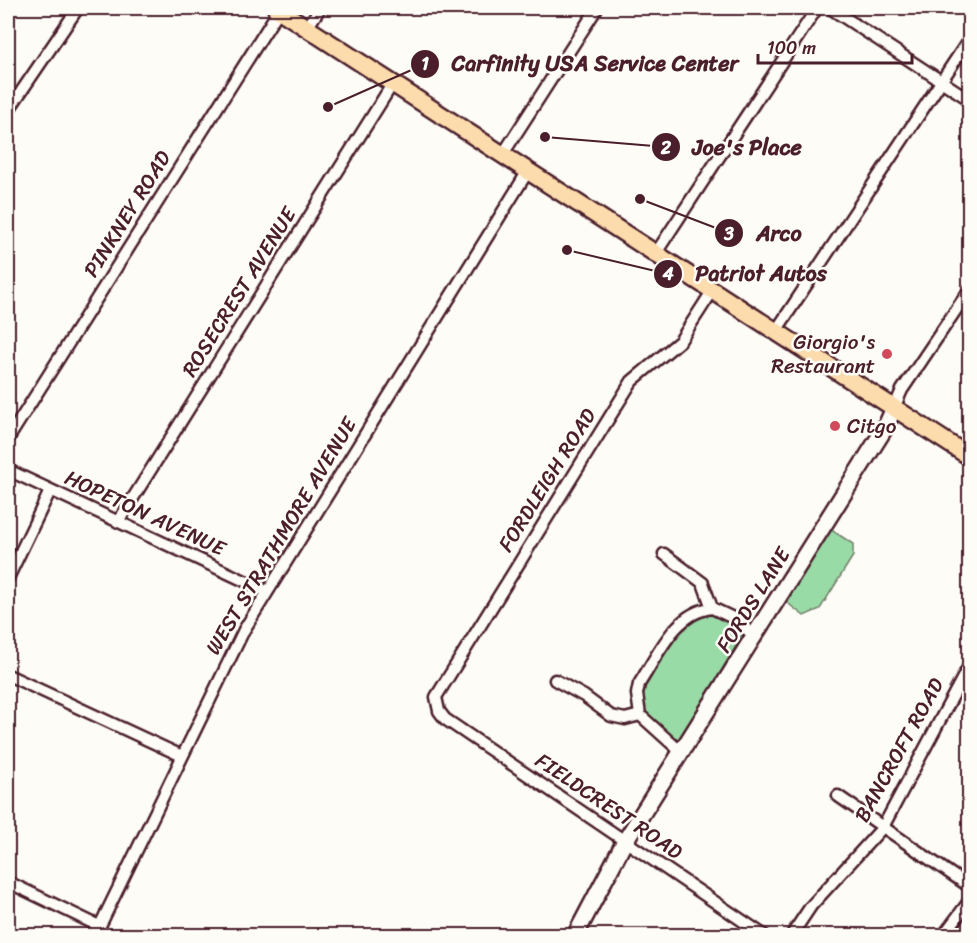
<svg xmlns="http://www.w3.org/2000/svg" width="977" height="943" font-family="Sriracha,sans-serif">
<rect width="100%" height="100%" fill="#fdfcf7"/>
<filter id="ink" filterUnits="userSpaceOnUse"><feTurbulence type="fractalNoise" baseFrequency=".0167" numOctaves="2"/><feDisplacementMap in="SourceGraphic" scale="12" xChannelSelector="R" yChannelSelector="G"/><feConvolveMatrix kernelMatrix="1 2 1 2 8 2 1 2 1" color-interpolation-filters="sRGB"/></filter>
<g filter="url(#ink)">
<path fill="#99dba6" stroke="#727d68" stroke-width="1.5" d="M830 529 853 544V556L820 609 804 616 785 601Z
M709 612 731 620 743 634 677 746C658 726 636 714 644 684L691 616Z"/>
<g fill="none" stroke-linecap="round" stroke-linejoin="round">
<g stroke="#4a1f2b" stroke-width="15">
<path id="street" d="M830 8 970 100
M307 28 320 8
M8 111 78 8
M503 154 597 8
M656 253 817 8
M713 290 680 341 632 381 436 697 439 711 445 719 765 936
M776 331 970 38
M894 408 902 390 970 289
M8 439 279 10
M8 470 266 591
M118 522 393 83
M664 554 703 583 712 608 731 617 755 636
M8 578 50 491
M8 675 182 756
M555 680 584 696 611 716 625 719 640 715 681 752
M640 715 637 694 639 684C658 655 675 612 712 608
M838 796 970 887
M8 882 99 926
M95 936 244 630 528 171
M791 936 811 906 883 827 970 664
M943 936 970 900"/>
</g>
<g stroke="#4a1f2b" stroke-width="20">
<path id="secondary" d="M575 936 625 841 885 428 894 408"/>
</g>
<g stroke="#4a1f2b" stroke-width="21">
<path id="primary" d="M276 8 970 457"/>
</g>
<use href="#street" stroke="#fdfcf7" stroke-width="10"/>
<use href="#secondary" stroke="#fdfcf7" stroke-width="15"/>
<use href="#primary" stroke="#fcdcac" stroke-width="16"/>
</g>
</g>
<g fill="#d1495b" stroke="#fdfcf7" stroke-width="2">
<circle cx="887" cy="354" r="6"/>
<circle cx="835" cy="426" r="6"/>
</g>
<g text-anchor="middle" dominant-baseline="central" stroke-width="5" stroke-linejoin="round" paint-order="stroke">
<g font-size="21" fill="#4a1f2b" stroke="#fdfcf7">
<text transform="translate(127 214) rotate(-58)">PINKNEY ROAD</text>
<text transform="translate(239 292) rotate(-58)">ROSECREST AVENUE</text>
<text transform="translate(547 480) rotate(-58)">FORDLEIGH ROAD</text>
<text transform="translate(145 513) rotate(25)">HOPETON AVENUE</text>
<text transform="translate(281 536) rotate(-59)">WEST STRATHMORE AVENUE</text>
<text transform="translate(753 600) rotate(-58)">FORDS LANE</text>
<text transform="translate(899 750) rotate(-61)">BANCROFT ROAD</text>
<text transform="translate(609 806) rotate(34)">FIELDCREST ROAD</text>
</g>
<g font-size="21" fill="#4a1f2b" stroke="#fdfcf7" text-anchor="end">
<text x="875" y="342">Giorgio's<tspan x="875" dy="24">Restaurant</tspan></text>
<text x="847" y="426" text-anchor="start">Citgo</text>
</g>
</g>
<path fill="none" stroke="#4a1f2b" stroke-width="2" d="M328 107L425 64M545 137L666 147M640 199L729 233M567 250L668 274"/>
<g fill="#4a1f2b" stroke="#fdfcf7" stroke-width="2">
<circle cx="328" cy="107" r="6"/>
<circle cx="545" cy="137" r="6"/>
<circle cx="640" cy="199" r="6"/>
<circle cx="567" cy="250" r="6"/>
<circle cx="425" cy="64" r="15"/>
<circle cx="666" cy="147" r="15"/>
<circle cx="729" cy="233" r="15"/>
<circle cx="668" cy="274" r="15"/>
</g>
<g font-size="18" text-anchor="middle" font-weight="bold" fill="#fff">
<text x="425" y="70">1</text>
<text x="666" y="154">2</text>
<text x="729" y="240">3</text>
<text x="668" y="280">4</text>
</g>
<g font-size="22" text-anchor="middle" font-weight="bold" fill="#4a1f2b" stroke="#fdfcf7" stroke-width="5" stroke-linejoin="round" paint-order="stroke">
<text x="595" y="71">Carfinity USA Service Center</text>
<text x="747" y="155">Joe's Place</text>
<text x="779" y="241">Arco</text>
<text x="761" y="281">Patriot Autos</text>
</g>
<rect width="977" height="943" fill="none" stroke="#fdfcf7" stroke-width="30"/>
<rect x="15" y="15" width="947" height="913" fill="none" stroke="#4a1f2b" stroke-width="2" filter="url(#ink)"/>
<path d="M758 54v9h154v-9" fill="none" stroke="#4a1f2b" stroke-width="3"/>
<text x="767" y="54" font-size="18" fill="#4a1f2b" stroke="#fdfcf7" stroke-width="4.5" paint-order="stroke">100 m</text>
</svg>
